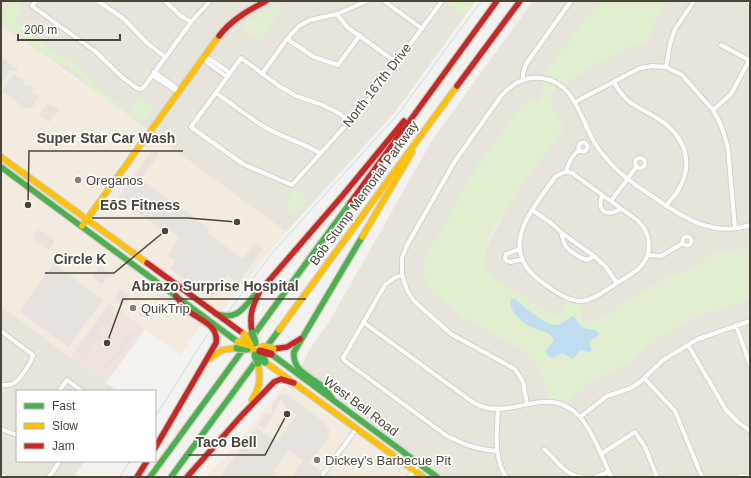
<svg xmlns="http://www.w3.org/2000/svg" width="751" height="478" font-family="Arial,sans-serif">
<rect width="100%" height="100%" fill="#f4f2ee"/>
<path fill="#e7e4dc" d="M3 1H476L395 112 286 232 86 85 1 25V4Z
M533 1H750V248L739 250 703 261 696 266 663 280 601 318 583 323 577 303 568 301 557 319 496 280 489 274 485 267 483 261 486 247 511 201 552 143 564 129 550 103 552 96 544 84 540 101H535L524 105 519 110 477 167 447 220 433 292 464 318 524 350 534 360 542 372 548 398 566 403 570 398 594 379 629 363 639 352 650 343 689 319 750 299V477H443L349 408 337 396 300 369 309 350 330 320 433 139Z
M1 306 117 391H17V461H85L74 477H1Z"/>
<path fill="#f3ebdf" d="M1 25 145 129 86 212 80 211 28 173 11 158 1 152Z
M153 135 286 232 220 313 192 290 183 285 178 280 157 267 151 261 134 251 129 245 95 220 96 214Z
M1 170 32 193 50 209 72 225 89 234 103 245 112 254 125 264 138 271 152 284 166 295 176 301 203 323 180 355 109 303 70 357 1 306Z
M286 383 356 436 361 437 375 449 415 477H206L233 448Z"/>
<path fill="#eee3df" d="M109 303 145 329 106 383 70 357Z"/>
<path fill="#e1eecf" d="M10 1H18C22 10 23 13 16 20L20 26 38 38 46 46 79 67 84 74 91 78 97 87 102 90 128 112 131 111 134 102 138 97C145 100 152 103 153 111L149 116 139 123 86 85C81 73 76 73 67 66L62 67 4 25C0 14 5 10 10 1Z
M447 1H475L464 17 445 2Z
M602 1H668L654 22 648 43 637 45 597 65 570 80 561 88 557 86 550 103 564 129C541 157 519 189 500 220 494 230 486 242 484 254 482 265 488 273 496 280L557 318 568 301 579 303 583 323 601 318 663 280 696 266 712 253 750 248V299L689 319 650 343 639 352 629 363 594 379 570 398 566 403 548 399 542 372 534 360 524 350 464 318 433 292 427 285 422 266 428 252 477 167 519 110 529 102 540 101C542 92 543 79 547 71L586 18Z
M282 4 285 6 265 33 262 40C253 38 245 33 241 25L272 7Z
M296 190 303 194 309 200C306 206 298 210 294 216L289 212 286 206C288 200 289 193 296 190Z"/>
<path fill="#e6e3df" d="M1 57 18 69 17 71H9L1 82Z
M14 74 25 81 23 83 26 86 28 84 33 87 32 93 40 96 31 109 23 107 2 91Z
M48 102 50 105 60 109 49 122 39 115Z
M153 149 159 154 141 179 210 229 207 233 243 259 255 243 263 249 238 283 227 275 211 297 170 269 175 261 168 255 179 238 163 225 161 229 118 197Z
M38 229 54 241 50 251 33 238Z
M54 263 103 300 68 347 19 311Z
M99 266 112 275 108 279 106 278 102 285 92 277Z
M119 289 130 295 123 305 116 300 115 296Z
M145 306 154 314 150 320 139 315Z
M108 307 110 308 112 314 114 316 107 325 104 322 97 333 99 335 87 352 85 351 83 353 88 356 87 359 76 351Z
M131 331 134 334 107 370 104 368Z
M285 393 306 409 305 411 308 410 316 416 315 418 317 420 319 418 327 424 326 426 330 430 328 433 330 435 309 464 335 477H291L303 460 288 450 273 472 279 477H212L220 476 257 428 277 441 297 415 283 405 284 402 281 399 278 402 276 410 264 428 258 425 266 413 269 415 272 412V405L280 394 283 395Z"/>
<path fill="#c0ddf1" d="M511 299H515C523 306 546 326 556 325 562 325 567 319 573 316 577 318 576 321 579 324 583 330 591 329 596 330L599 333 598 336 590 341 591 351 588 352 580 350 575 357 573 359 563 353 552 358 548 356 546 350 553 342V338C548 331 541 331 533 328 523 324 511 313 510 302Z"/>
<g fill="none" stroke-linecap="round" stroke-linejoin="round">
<path stroke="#c0ddf1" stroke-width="1" d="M228 312 272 253 399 113 478 5 482 1
M155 417 207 335
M398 472 401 468
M120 477 130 461"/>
<g stroke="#d2d0cb" stroke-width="6">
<path id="street" d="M36 1 32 6 96 52 122 77 138 89H141L144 87 191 22 210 1
M98 1 124 19 147 43 165 57
M165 1 181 16 191 22
M384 1 421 28
M749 2 750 3
M337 14 347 27 396 62
M287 39 314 57 338 65 360 35
M721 45 749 60
M203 58 210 59 230 73
M204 58 208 63 227 77
M666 67 670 44 675 29 694 1
M154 72 175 87 178 92
M262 74 287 39 299 26 310 20 337 14 367 1
M152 75 178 92
M523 80V73L526 64 571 1
M614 82C628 108 638 105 660 120 685 137 694 162 679 189 676 195 670 200 666 206
M216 93C231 103 246 115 261 125 280 137 302 142 320 153
M575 102 640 68 653 66 666 67 682 75 713 110 720 123 724 134 728 148 735 228
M713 110 731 94 750 59
M350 121 337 112 320 104 296 96 279 86 241 58 191 127 243 164 292 185 372 96 442 1
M578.5 147a4.5 4.5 0 1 1 9 0a4.5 4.5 0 1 1-9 0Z
M635 163a5 5 0 1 1 10 0a5 5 0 1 1-10 0Z
M566 172 573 173 576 176 637 220C652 233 654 256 637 270 630 276 621 280 614 285 605 291 593 300 582 301 568 301 557 293 546 285 494 251 530 213 555 177L562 173Z
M566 172C568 163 571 156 579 150
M602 195C597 212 606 217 621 209
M611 201 637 166
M532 210 551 223 562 233 594 256 605 266 617 283
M562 233C562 248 573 254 586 260L589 259 594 256
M682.5 241a4.5 4.5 0 1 1 9 0a4.5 4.5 0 1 1-9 0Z
M520 249 506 254 505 259 507 261 511 262 522 259
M648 255 661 256 683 243
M402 275 394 278 385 285 343 358 345 361 447 436 467 445 482 449 497 451
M363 322 463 395C470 401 478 406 487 408 521 414 551 385 580 417 592 430 604 460 611 477
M736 325 750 365
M1 331 33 355C32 362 20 379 14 383 10 386 6 385 1 385
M688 345 726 410 738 422 750 431
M644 378 675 411 702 477
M59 391 67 380 82 391
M527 404 523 382 515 369 451 334 414 301 407 290 402 275V258L407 245 455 161 501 96C512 84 524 76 541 78 576 82 580 120 596 145 599 150 603 155 607 159 619 174 634 184 649 194 679 215 711 238 750 225
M498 409C497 432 493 457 506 477
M580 417 607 396 631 388 640 382 663 360 698 339 750 321
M1 429 17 435
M544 449C556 459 564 475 581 477
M601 454 635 432 645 447 657 477
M323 474 357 428
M1 475 5 477
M49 477 60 461
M409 477 419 464
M595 477 609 472
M739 477 743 476 748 477"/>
</g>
<g stroke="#d3cfc5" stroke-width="8">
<path id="fast" d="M1 167 238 342
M216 314C238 320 241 310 255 295
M271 354 437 477
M334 401C330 396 327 390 322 386 310 376 292 371 294 352L362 237
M150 477 350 203
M171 477 279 330"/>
</g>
<g stroke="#d3cfc5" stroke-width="8">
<path id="slow" d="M1 157 147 263
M82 226 219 36
M362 237 412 152
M279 330 457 86
M247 349 260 351
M209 359 222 350 237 348
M265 362 423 477
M252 400C260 388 261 377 258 363"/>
</g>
<g stroke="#d3cfc5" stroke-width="8">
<path id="jam" d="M219 36C231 20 249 10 266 1
M457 86 520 1
M350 203 497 1
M147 263 244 334
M252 333C249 313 252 308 260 291L343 195 404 121
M273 349 287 347 300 339
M155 448 216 343C219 324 198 320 186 309 182 305 179 300 176 296
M137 477 147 461
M187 477 243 414 274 382 281 379 294 383"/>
</g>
<use href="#street" stroke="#fdfdfc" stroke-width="4"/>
<use href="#fast" stroke="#4caf50" stroke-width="5.5"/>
<use href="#slow" stroke="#ffc107" stroke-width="5.5"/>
<use href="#jam" stroke="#c62828" stroke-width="5.5"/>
<g stroke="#ccbfa9" stroke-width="9" stroke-linecap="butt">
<path id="fast-bridge" d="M252 333 255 343
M237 348 247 349
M260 351 265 362
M255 355 258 363"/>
</g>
<g stroke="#ccbfa9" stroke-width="9" stroke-linecap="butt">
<path id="slow-bridge" d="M244 334 250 345
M238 342 250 345
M261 347 273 349"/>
</g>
<g stroke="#ccbfa9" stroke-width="9" stroke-linecap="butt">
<path id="jam-bridge" d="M260 351 271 354"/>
</g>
<use href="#fast-bridge" stroke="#4caf50" stroke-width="7"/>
<use href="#slow-bridge" stroke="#ffc107" stroke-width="7"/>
<use href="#jam-bridge" stroke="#c62828" stroke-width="7"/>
</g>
<g fill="#868178" stroke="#fff" stroke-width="1.5">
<circle cx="78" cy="180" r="4"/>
<circle cx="133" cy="308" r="4"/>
<circle cx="317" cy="460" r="4"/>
</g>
<g text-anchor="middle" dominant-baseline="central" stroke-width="3.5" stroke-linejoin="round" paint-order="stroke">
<g font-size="13" fill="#4b4439" stroke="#fff">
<text transform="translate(377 85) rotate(-52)">North 167th Drive</text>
<text transform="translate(364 193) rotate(-54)">Bob Stump Memorial Parkway</text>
<text transform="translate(361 406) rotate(37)">West Bell Road</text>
</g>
<g font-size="13" fill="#4b4439" stroke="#fff" text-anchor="start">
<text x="86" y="180">Oreganos</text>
<text x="141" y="308">QuikTrip</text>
<text x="325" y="460">Dickey's Barbecue Pit</text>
</g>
</g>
<path fill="none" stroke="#4b4439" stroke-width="1.5" d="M28 205L29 151H183M237 222L188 218H92M165 231L114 273H45M107 343L123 299H306M287 414L265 455H188"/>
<g fill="#4b4439" stroke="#fff" stroke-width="1.5">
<circle cx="28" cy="205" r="4"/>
<circle cx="237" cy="222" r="4"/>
<circle cx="165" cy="231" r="4"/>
<circle cx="107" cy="343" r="4"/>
<circle cx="287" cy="414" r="4"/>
</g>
<g font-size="14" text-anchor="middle" font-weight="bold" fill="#4b4439" stroke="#fff" stroke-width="3.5" stroke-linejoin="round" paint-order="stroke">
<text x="106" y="143">Super Star Car Wash</text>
<text x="140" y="210">EōS Fitness</text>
<text x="80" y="264">Circle K</text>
<text x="215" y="291">Abrazo Surprise Hospital</text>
<text x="226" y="447">Taco Bell</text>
</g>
<rect width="751" height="478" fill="none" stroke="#4b4439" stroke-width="4"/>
<rect x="16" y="390" width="140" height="72" fill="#ffffff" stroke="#b7b4b0"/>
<rect x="24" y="403" width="20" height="6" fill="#4caf50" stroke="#b7b4b0"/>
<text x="52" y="410" font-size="12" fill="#4b4439">Fast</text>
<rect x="24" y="423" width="20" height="6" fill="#ffc107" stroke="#b7b4b0"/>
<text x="52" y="430" font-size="12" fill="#4b4439">Slow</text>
<rect x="24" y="443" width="20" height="6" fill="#c62828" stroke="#b7b4b0"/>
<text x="52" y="450" font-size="12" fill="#4b4439">Jam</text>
<path d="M18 34v6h102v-6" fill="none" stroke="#4b4439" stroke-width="2"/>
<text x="24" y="34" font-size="12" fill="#4b4439" stroke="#ffffff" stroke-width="3" paint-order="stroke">200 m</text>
</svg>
